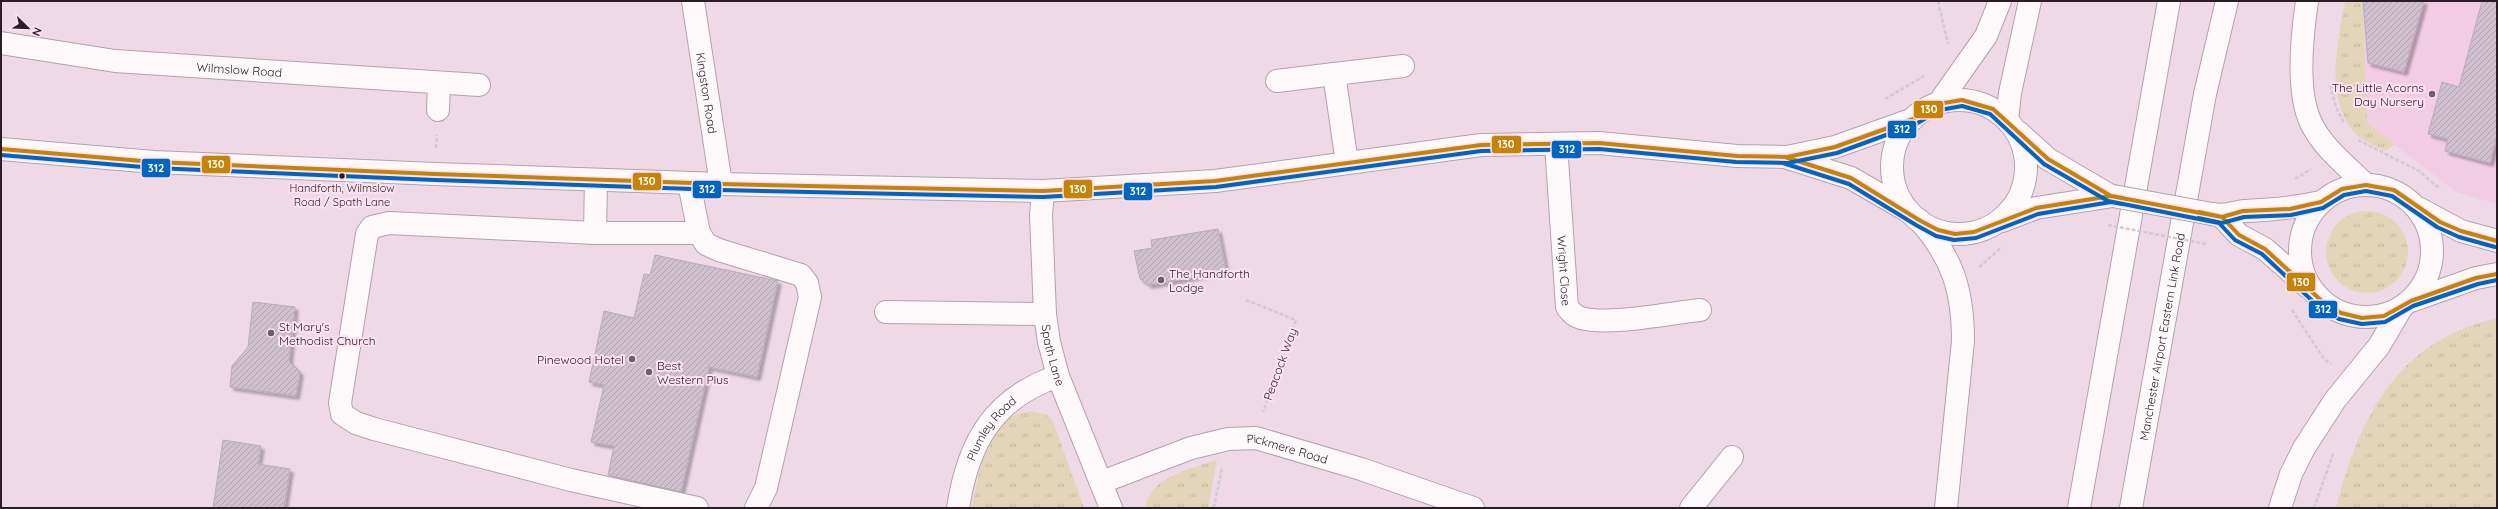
<svg xmlns="http://www.w3.org/2000/svg" width="2498" height="509" font-family="Quicksand,sans-serif">
<defs>
<pattern id="grass-tufts" width="24" height="20" patternUnits="userSpaceOnUse"><rect width="24" height="20" fill="#e4d5ba"/><path d="M3 7l-1-3M5 7V3M7 7l1-3M15 17l-1-3M17 17v-4M19 17l1-3" fill="none" stroke="#c4b6a0"/></pattern>
<pattern id="building-hatch" width="6" height="6" patternUnits="userSpaceOnUse"><rect width="6" height="6" fill="#d0c0cd"/><path d="M-1 1l2-2M0 6l6-6M5 7l2-2" fill="none" stroke="#b3a4b0"/></pattern>
<filter id="shadow"><feDropShadow dx="3.5" dy="3.5" stdDeviation="1" flood-color="#0004"/></filter>
</defs>
<rect width="100%" height="100%" fill="#f0d9e7"/>
<path fill="#f2cce3" d="M2363 1H2497V204L2456 192 2367 123Z"/>
<path fill="url(#grass-tufts)" d="M2345 1H2363L2367 123 2395 144 2385 151C2375 146 2362 141 2354 132 2324 97 2338 42 2345 1Z
M2326 252a41 41 0 1 1 82 0a41 41 0 1 1-82 0Z
M2497 318V508H2336C2360 416 2397 341 2497 318Z
M1030 411 1047 415 1053 421 1084 508H972C977 482 984 433 1009 418 1015 414 1023 413 1030 411Z
M1217 460 1208 508H1145C1150 476 1190 469 1217 460Z"/>
<path fill="url(#building-hatch)" stroke="#baaab7" filter="url(#shadow)" d="M2363 1H2424L2404 72 2368 63Z
M2482 1H2497V136L2490 163 2445 151 2448 139 2428 134 2442 82 2459 87Z
M1218 229 1226 271 1149 285 1140 279 1134 251 1152 248 1151 240Z
M655 255 778 281 757 377 709 367 681 492 608 475 614 446 591 442 604 385 589 382 604 311 634 318 644 274 650 275Z
M253 302 295 307 289 361 300 372 296 396 230 387 232 366 248 347Z
M223 440 261 446 258 464 290 469 284 508H213Z"/>
<g fill="none" stroke-linecap="round" stroke-linejoin="round">
<g stroke="#b3a1ac" stroke-width="24">
<g id="minor">
<path id="s1" d="M693 1 721 184"/>
<path id="s2" d="M1 43 115 61 479 85"/>
<path d="M1277 81 1334 74"/>
<path d="M438 110 439 84"/>
<path d="M2007 120 2010 93 2030 1"/>
<path id="s3" d="M1556 144 1567 307C1571 312 1574 316 1581 318 1609 326 1669 313 1700 310"/>
<path d="M1347 163 1334 74 1403 66"/>
<path d="M596 180 595 233 389 223 372 227 367 234 340 403 342 414 356 423 374 429 571 480 697 508"/>
<path d="M689 183 699 233 706 244 719 250 801 275 807 283 810 297 766 488 756 508"/>
<path id="s4" d="M1043 191 1041 215 1045 314 1049 342 1058 376 1111 508"/>
<path d="M595 233H699"/>
<path d="M886 312 1045 314"/>
<path id="s5" d="M1102 482 1191 448 1228 439 1256 438 1361 469 1473 508"/>
<path id="s6" d="M958 508C968 443 993 398 1058 376"/>
<path d="M1691 508 1732 457"/>
</g>
</g>
<g stroke="#b3a1ac" stroke-width="24">
<path id="major" d="M1892 167a67 67 0 1 1 134 0a67 67 0 1 1-134 0Z
M2018 132 2048 159 2111 196
M1 149 154 162 435 174 721 184 1043 191 1215 181 1481 145 1599 143 1737 156 1787 157 1835 147 1913 119
M1788 158 1851 178 1908 211
M2300 251a66 66 0 1 1 132 0a66 66 0 1 1-132 0Z
M2418 208 2461 231 2497 241
M2212 214C2224 217 2233 212 2245 211 2271 210 2295 208 2321 202
M2222 217 2239 235 2265 249 2308 287
M2002 221 2036 208 2113 196
M2411 301 2476 278 2497 274"/>
</g>
<g stroke="#b3a1ac" stroke-width="24">
<g id="highway">
<path d="M2307 1C2302 35 2296 92 2311 123 2323 148 2347 166 2366 185"/>
<path d="M1938 104 1986 36 2000 1"/>
<path d="M1919 220C1953 258 1963 291 1963 341L1946 508"/>
<path d="M2079 508 2169 1"/>
<path id="s7" d="M2131 508 2205 94 2227 1"/>
<path d="M2280 508 2291 474 2304 448 2335 400 2379 346 2402 307"/>
</g>
</g>
<path stroke="#d1cbcf" stroke-width="2.5" stroke-dasharray="4 2" stroke-linecap="butt" d="M1938 1 1948 44
M2330 85 2336 107 2344 123
M1885 99 1924 76
M2358 140 2419 171 2439 188
M436 148 437 135
M2295 179 2311 169
M1979 267 2002 247
M1246 300 1296 320 1263 412
M2292 310 2324 359 2331 364
M1214 508 1222 467
M2314 508 2333 454"/>
<use href="#minor" stroke="#fdf9fb" stroke-width="22"/>
<use href="#major" stroke="#fdf9fb" stroke-width="22"/>
<use href="#highway" stroke="#fdf9fb" stroke-width="22"/>
<g stroke="#b3a1ac" stroke-width="24" stroke-linecap="butt">
<path id="major-bridge" d="M2113 196 2212 214"/>
</g>
<path stroke="#d1cbcf" stroke-width="2.5" stroke-dasharray="4 2" stroke-linecap="butt" d="M2108 225 2206 244"/>
<use href="#major-bridge" stroke="#fdf9fb" stroke-width="22"/>
<g stroke="#fde2f2" stroke-width="7">
<path id="bus-1" d="M1 149 154 162 435 174 721 184 1043 191 1215 181 1481 145 1599 143 1737 156 1787 157 1835 147 1913 119 1938 104 1962 100 1993 109 2048 159 2111 196 2222 217 2239 235 2265 249 2324 303 2341 313 2362 318 2384 316 2411 301 2476 278 2497 274
M1785 157 1851 178 1919 220 1938 230 1955 234 1974 232 2036 208 2111 196 2123 198
M2199 212 2222 217 2243 211 2290 209 2321 202 2342 189 2366 185 2394 190 2440 222 2461 231 2497 241"/>
</g>
<g stroke="#fde2f2" stroke-width="7">
<path id="bus-2" d="M1 155 154 168 435 180 721 190 1043 197 1216 187 1481 151 1599 149 1736 162 1788 163 1837 153 1916 124 1940 110 1962 106 1990 114 2044 164 2108 201 2219 223 2235 240 2262 254 2320 308 2339 319 2362 324 2385 322 2413 306 2478 284 2497 280
M1783 163 1849 184 1916 225 1936 236 1954 240 1976 238 2038 214 2111 202 2122 204
M2198 218 2222 223 2244 217 2291 215 2323 208 2344 195 2366 191 2392 196 2437 227 2459 237 2495 247"/>
</g>
<use href="#bus-1" stroke="#c4840a" stroke-width="4"/>
<use href="#bus-2" stroke="#0065bd" stroke-width="4"/>
</g>
<g fill="#715e6a" stroke="#fde2f2" stroke-width="1.5">
<circle cx="2432" cy="94" r="4"/>
<circle cx="1161" cy="280" r="4"/>
<circle cx="271" cy="333" r="4"/>
<circle cx="632" cy="359" r="4"/>
<circle cx="649" cy="372" r="4"/>
</g>
<circle fill="#2c1c26" stroke="#fde2f2" stroke-width="1.5" cx="342" cy="176" r="3.5"/>
<g text-anchor="middle" dominant-baseline="central" stroke-width="4" stroke-linejoin="round" paint-order="stroke">
<g font-size="11" fill="#2c1c26" stroke="#fde2f2">
<text x="342" y="188">Handforth, Wilmslow<tspan x="342" dy="14">Road / Spath Lane</tspan></text>
</g>
<g font-size="12" fill="#2c1c26" stroke="#fde2f2">
<text stroke="none"><textPath href="#s2" startOffset="240">Wilmslow Road</textPath></text>
<text stroke="none"><textPath href="#s1" startOffset="93">Kingston Road</textPath></text>
<text stroke="none"><textPath href="#s3" startOffset="127">Wright Close</textPath></text>
<text stroke="none"><textPath href="#s7" startOffset="174">Manchester Airport Eastern Link Road</textPath></text>
<text stroke="none"><textPath href="#s4" startOffset="165">Spath Lane</textPath></text>
<text transform="translate(1280 364) rotate(-70)">Peacock Way</text>
<text stroke="none"><textPath href="#s6" startOffset="88">Plumley Road</textPath></text>
<text stroke="none"><textPath href="#s5" startOffset="194">Pickmere Road</textPath></text>
</g>
<g font-size="12" fill="#2c1c26" stroke="#fde2f2" text-anchor="start">
<text x="2424" y="87" text-anchor="end">The Little Acorns<tspan x="2424" dy="14">Day Nursery</tspan></text>
<text x="1169" y="273">The Handforth<tspan x="1169" dy="14">Lodge</tspan></text>
<text x="279" y="326">St Mary's<tspan x="279" dy="14">Methodist Church</tspan></text>
<text x="624" y="359" text-anchor="end">Pinewood Hotel</text>
<text x="657" y="365">Best<tspan x="657" dy="14">Western Plus</tspan></text>
</g>
</g>
<g stroke="#fde2f2" stroke-width="1.5">
<rect x="1913" y="100" width="31" height="19" rx="4" fill="#c4840a"/>
<rect x="1887" y="120" width="30" height="19" rx="4" fill="#0065bd"/>
<rect x="1491" y="135" width="31" height="19" rx="4" fill="#c4840a"/>
<rect x="1551" y="140" width="31" height="19" rx="4" fill="#0065bd"/>
<rect x="201" y="155" width="30" height="19" rx="4" fill="#c4840a"/>
<rect x="141" y="158" width="30" height="20" rx="4" fill="#0065bd"/>
<rect x="632" y="172" width="30" height="19" rx="4" fill="#c4840a"/>
<rect x="1063" y="179" width="30" height="20" rx="4" fill="#c4840a"/>
<rect x="692" y="180" width="30" height="19" rx="4" fill="#0065bd"/>
<rect x="1123" y="182" width="30" height="19" rx="4" fill="#0065bd"/>
<rect x="2286" y="272" width="30" height="20" rx="4" fill="#c4840a"/>
<rect x="2308" y="300" width="30" height="19" rx="4" fill="#0065bd"/>
</g>
<g font-size="11" text-anchor="middle" font-weight="bold" fill="#fff">
<text x="1929" y="113">130</text>
<text x="1902" y="133">312</text>
<text x="1506" y="148">130</text>
<text x="1567" y="153">312</text>
<text x="216" y="168">130</text>
<text x="156" y="172">312</text>
<text x="647" y="185">130</text>
<text x="1078" y="193">130</text>
<text x="707" y="193">312</text>
<text x="1138" y="195">312</text>
<text x="2301" y="286">130</text>
<text x="2323" y="313">312</text>
</g>
<rect width="2498" height="509" fill="none" stroke="#2c1c26" stroke-width="4"/>
<g transform="translate(28 28) rotate(113)" stroke="#fde2f2" stroke-width="3" paint-order="stroke">
<path d="M0-3L7 15L0 10L-7 15Z" fill="#2c1c26"/>
<text y="-6" font-size="11" font-weight="bold" text-anchor="middle" fill="#2c1c26">N</text>
</g>
</svg>
